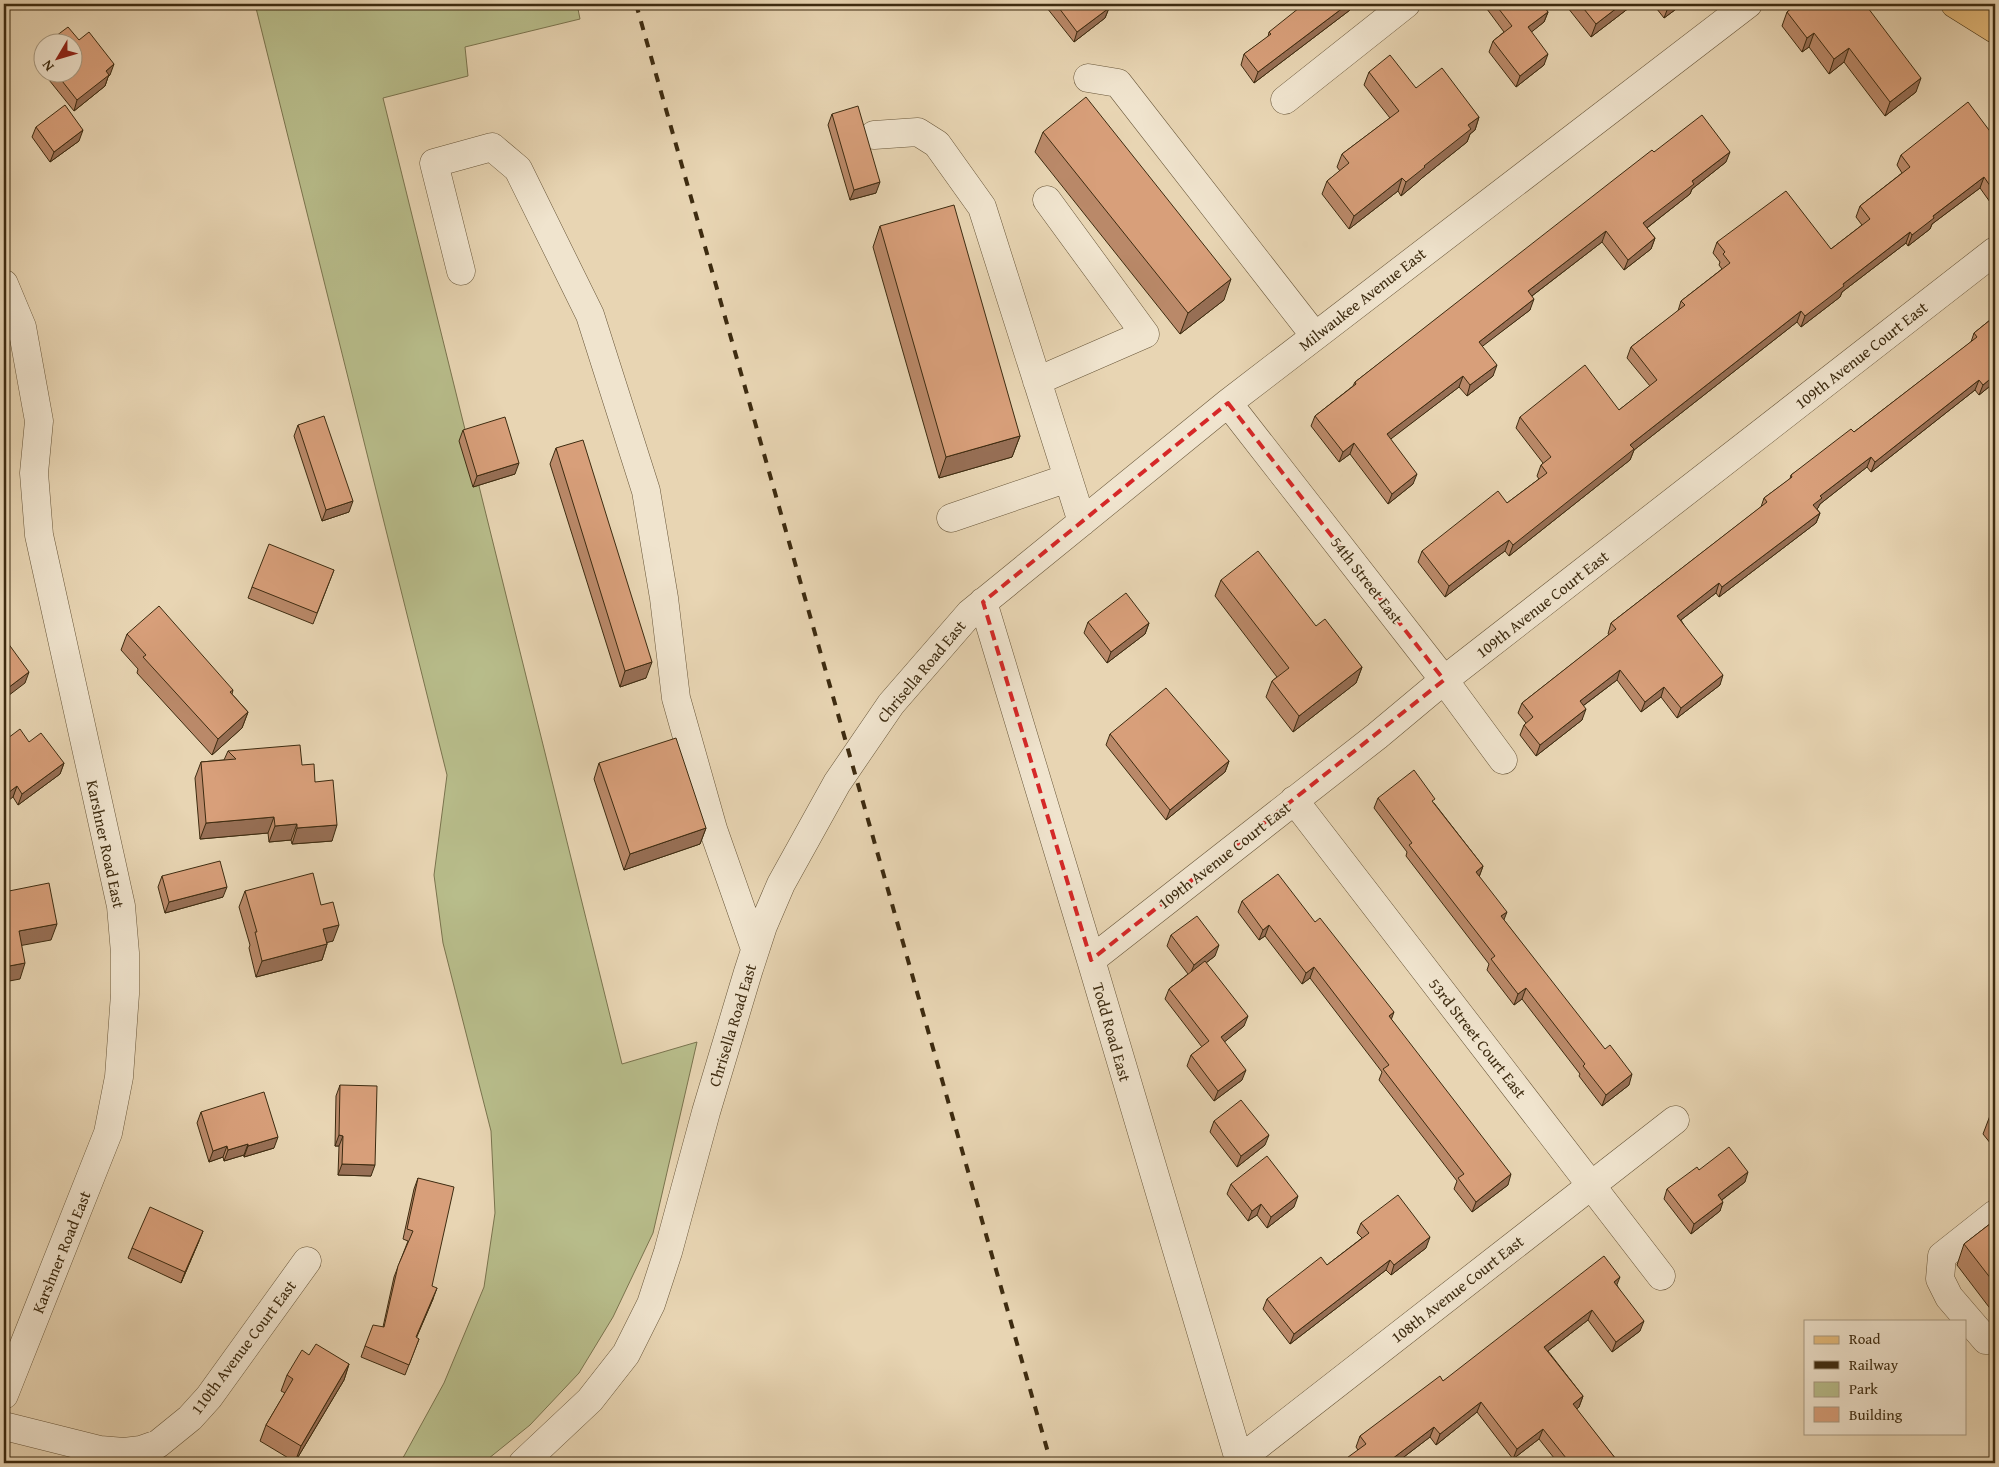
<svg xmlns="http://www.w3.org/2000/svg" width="1999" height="1467" font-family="'Gentium Book Plus',serif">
<rect width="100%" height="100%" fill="#e8d5b3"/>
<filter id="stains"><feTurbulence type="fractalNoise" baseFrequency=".004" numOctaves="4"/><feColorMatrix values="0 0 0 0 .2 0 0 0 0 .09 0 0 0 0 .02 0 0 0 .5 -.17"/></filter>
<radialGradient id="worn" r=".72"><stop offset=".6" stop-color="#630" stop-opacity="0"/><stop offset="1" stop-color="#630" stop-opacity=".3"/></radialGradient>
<path fill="#b8bd8b" stroke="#7a744e" d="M255 4H577L580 19 465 47 468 76 383 98 622 1064 697 1042 653 1233 613 1317 579 1373 530 1425 483 1463H398L404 1456 444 1383 484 1287 495 1213 491 1131 443 943 434 875 447 775Z"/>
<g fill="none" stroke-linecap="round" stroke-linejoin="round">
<g stroke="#685639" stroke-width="29">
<path id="minor" d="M1088 78 1118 83 1315 336
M1285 100 1406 4
M874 135 918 132 937 144 982 207 1082 522
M461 271 434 163 492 147 518 169 590 315 646 491 664 598 676 698 713 829 755 949
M4 284 22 327 39 421 34 473 39 535 121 906 125 953V994L119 1077 108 1133 4 1395
M1037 381 1145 334 1047 200
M1228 403 1444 680 1503 760
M951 518 1068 478
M983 602 1091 960 1240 1463
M1294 800 1661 1276
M1091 960 1377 736 1444 680 1995 251
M1995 1214 1942 1256 1940 1279 1949 1297 1986 1340 1995 1339
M4 1426 100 1450 124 1452 141 1450 158 1444 190 1418 209 1397 307 1261
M1239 1460 1675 1120
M523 1463 590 1400 626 1354 651 1304 668 1252 706 1112 748 972 763 926 781 884 837 783 891 704 970 613 1228 403 1748 4"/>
</g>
<g stroke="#3d2b10" stroke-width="29">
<path id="major" d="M1955 4 1995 29"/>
</g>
<use href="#minor" stroke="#f0e4ce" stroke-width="28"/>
<use href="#major" stroke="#e4ba7a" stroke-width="28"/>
<path stroke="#3d2b10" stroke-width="4" stroke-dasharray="9 9" stroke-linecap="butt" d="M636 4 1051 1463"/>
</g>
<path fill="#ba8969" stroke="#3d2b10" d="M1049 4H1106L1109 8 1105 18 1074 42 1047 8Z
M1484 4H1542L1548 12 1544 22 1531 32 1544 65 1516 87 1489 52 1493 41 1504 32 1484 5Z
M1569 4H1634L1591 37 1568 8Z
M1653 4H1683L1664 18Z
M1797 4 1916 92 1885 116 1844 62 1829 74 1809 47 1802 52 1782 26 1787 12Z
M1350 10 1254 83 1241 65 1244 54 1268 37 1269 32Z
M79 40 110 75 108 77 105 86 74 111 45 75 46 72H72Z
M42 50V59L40 56Z
M1369 72 1416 88 1479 117 1475 130 1470 134 1467 142 1422 178 1420 180 1401 196 1398 191 1349 229 1322 194 1327 181 1340 171 1337 167 1342 154 1390 118 1364 85Z
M832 114 876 193 850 200 828 125Z
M36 127 79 141 50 162 32 137Z
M1043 132 1224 300 1180 334 1035 152Z
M1995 138V209L1980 188 1932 224 1930 229 1908 246 1906 243 1842 292 1840 297 1801 327 1797 322 1634 450 1630 460 1509 556 1505 551 1494 559 1445 597 1418 562 1422 551 1507 503 1539 479 1537 476 1541 465 1543 463 1516 428 1520 417 1619 410 1650 386 1627 358 1631 347 1678 311 1681 301 1722 269 1719 265 1720 262 1713 253 1717 242 1831 249 1862 225 1856 217 1860 206 1902 173 1897 165 1901 155Z
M1654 152 1726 162 1692 189 1690 194 1647 228 1655 238 1651 249 1624 270 1602 242 1532 296 1530 310 1482 346 1493 376 1467 396 1459 387 1390 439 1413 484 1388 504 1350 454 1339 462 1311 426 1315 416 1353 386 1355 382Z
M880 226 1020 436 1012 457 939 478 873 247Z
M1995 316V382L1979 395 1975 390 1871 472 1867 467 1820 504 1817 509 1820 513 1816 523 1719 597 1716 593 1681 620 1720 685 1677 718 1661 697 1641 712 1617 680 1583 706 1582 720 1536 756 1520 735 1524 725 1526 723 1518 713 1522 703 1609 635 1608 634 1611 623 1761 507 1764 498 1790 479 1791 475 1854 432 1971 342 1974 333Z
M298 425 349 512 322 521 294 436Z
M463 430 515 474 473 487 459 441Z
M556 448 646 678 620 687 550 464Z
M334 570 313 624 248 598 252 587Z
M1221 580 1316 626 1362 667 1356 683 1293 732 1266 697 1272 681 1277 677 1215 596Z
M1088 622 1149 623 1145 634 1107 663 1084 633Z
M127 634 233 690 232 694 248 712 242 728 212 755 137 673 138 669 121 650Z
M1110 734 1229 761 1225 772 1166 820 1106 745Z
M29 742 64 763 60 774 18 805 13 797Z
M228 751 302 765 315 782 332 841 292 844 291 840 269 842 268 833 200 839 195 778 201 762 224 760Z
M599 763 706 828 700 844 624 870 594 779Z
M1378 798 1434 803 1483 866 1479 877 1504 920 1629 1085 1602 1106 1579 1076 1580 1074 1522 999 1514 1005 1487 970 1489 964 1406 856 1407 852 1374 808Z
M162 876 223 897 165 913 158 887Z
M245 891 321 905 333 941 327 942V944L322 960 256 977 249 948 250 945 239 907Z
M1242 901 1391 1019 1508 1185 1472 1212 1454 1189 1457 1181 1379 1080 1382 1072 1310 978 1302 984 1265 936 1259 940 1238 912Z
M1171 935 1215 956 1206 963 1244 1026 1224 1042 1242 1080 1214 1101 1187 1066 1191 1055 1202 1047 1165 999 1169 989 1188 974 1167 946Z
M340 1085 371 1176 338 1175 339 1146H335L336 1096Z
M1995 1110V1149L1983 1134 1991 1113Z
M201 1112 274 1148 244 1157V1155L224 1161 223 1157 209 1162 197 1123Z
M1214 1121 1265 1145 1237 1167 1210 1132Z
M1699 1170 1745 1182 1722 1200 1720 1211 1691 1234 1664 1199 1667 1189Z
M418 1178 433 1299 416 1338 419 1339 405 1375 361 1357 365 1346 383 1327 394 1277 408 1241 403 1239 414 1189Z
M1231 1184 1294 1207 1267 1228 1257 1215 1248 1221 1227 1194Z
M1995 1220V1315L1957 1265 1964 1244Z
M1361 1223 1426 1248 1391 1275 1386 1270 1290 1344 1263 1309 1267 1299 1327 1265 1362 1238 1357 1233Z
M199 1241 181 1283 128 1258 132 1248Z
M1617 1285 1640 1331 1612 1352 1588 1320 1548 1351 1583 1396 1579 1407 1576 1409 1619 1463H1558L1539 1439 1513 1459 1477 1412 1436 1445 1430 1437 1396 1463 1358 1450 1356 1447 1360 1436 1443 1381Z
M309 1355 349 1364 344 1380 295 1462 260 1441 266 1425 285 1393 281 1391 287 1375Z"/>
<path fill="#976f55" stroke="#3d2b10" d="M1348 4H1352L1350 10 1254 83 1258 72Z
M1622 4H1634L1591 37 1596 24Z
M1670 4H1683L1664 18 1669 5Z
M1109 8 1105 18 1074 42 1077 32Z
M1548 12 1544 22 1524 38 1528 27Z
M1814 33 1809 47 1802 52 1807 38Z
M1849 48 1844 62 1829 74 1834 59Z
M1548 54 1544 65 1516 87 1520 76Z
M114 64 110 75 108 77 105 86 74 111 77 100 106 71Z
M1921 78 1916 92 1885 116 1890 102Z
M1479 117 1475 130 1470 134 1467 142 1422 178 1420 180 1401 196 1406 182 1468 125Z
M83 130 79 141 50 162 54 152Z
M1730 152 1726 162 1692 189 1690 194 1639 234 1643 223 1692 181Z
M1984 177 1980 188 1932 224 1930 229 1908 246 1912 235 1933 216Z
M1402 178 1398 191 1349 229 1354 216Z
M880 182 876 193 850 200 854 190Z
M1606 231 1602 242 1524 302 1528 291Z
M1910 232 1906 243 1842 292 1840 297 1801 327 1805 316 1843 284Z
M1655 238 1651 249 1624 270 1628 260Z
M1231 279 1224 300 1180 334 1188 313Z
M1534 299 1530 310 1475 352 1479 342Z
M1801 311 1797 322 1634 450 1630 460 1509 556 1513 545 1630 445Z
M1497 365 1493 376 1467 396 1470 385Z
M1995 375V382L1979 395 1983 385Z
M1463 376 1459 387 1383 445 1387 434Z
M1979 380 1975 390 1871 472 1875 462Z
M1020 436 1012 457 939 478 946 457Z
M1354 443 1350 454 1339 462 1343 452Z
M1871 457 1867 467 1820 504 1818 508 1810 515 1813 505 1820 496Z
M519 463 515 474 473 487 477 476Z
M1417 474 1413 484 1388 504 1392 494Z
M353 501 349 512 322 521 326 510Z
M1820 513 1816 523 1719 597 1722 587Z
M1509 540 1505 551 1494 559 1445 597 1449 586 1498 548Z
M1719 583 1716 593 1673 626 1677 616Z
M1149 623 1145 634 1107 663 1111 652Z
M652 662 646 678 620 687 625 671Z
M1362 667 1356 683 1293 732 1299 716Z
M1620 670 1617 680 1576 711 1580 701Z
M29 672 25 683 4 699V691Z
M1723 675 1720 685 1677 718 1681 708Z
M1664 687 1661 697 1641 712 1645 702Z
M1586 709 1582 720 1536 756 1540 745Z
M248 712 242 728 212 755 218 739Z
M1229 761 1225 772 1166 820 1170 810Z
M64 763 60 774 18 805 22 794Z
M17 786 13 797 4 804V796Z
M274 817 268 833 200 839 206 823Z
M297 824 291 840 269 842 275 826Z
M337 825 332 841 292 844 297 828Z
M706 828 700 844 624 870 630 854Z
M1483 866 1479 877 1476 872Z
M227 887 223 897 165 913 169 902Z
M1507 912 1503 922 1501 916Z
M57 924 51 940 13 947 19 931Z
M339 925 333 941 317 945 323 929Z
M1269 925 1265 936 1259 940 1263 930Z
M327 944 322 960 256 977 262 961Z
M1219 945 1215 956 1190 975 1194 965Z
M25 963 20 979 4 982V967Z
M1314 967 1310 978 1302 984 1306 973Z
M1526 988 1522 999 1514 1005 1518 994Z
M1394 1012 1390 1023 1389 1016Z
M1248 1016 1244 1026 1217 1048 1221 1037Z
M1246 1070 1242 1080 1214 1101 1218 1091Z
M1632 1074 1629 1085 1602 1106 1606 1095Z
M339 1135 343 1136 339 1146H335Z
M1269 1135 1265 1145 1237 1167 1241 1156Z
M278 1137 274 1148 244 1157 248 1146Z
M248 1144 244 1155 224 1161 228 1150Z
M227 1146 223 1157 209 1162 213 1151Z
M342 1164 375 1165 371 1176 338 1175Z
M1748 1172 1745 1182 1715 1205 1718 1195Z
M1511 1174 1508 1185 1472 1212 1476 1202Z
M1298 1196 1294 1207 1267 1228 1271 1217Z
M1723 1202 1720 1211 1691 1234 1694 1224Z
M1261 1204 1257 1215 1248 1221 1252 1211Z
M203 1231 199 1241 181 1283 185 1272Z
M1430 1237 1426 1248 1391 1275 1394 1265Z
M1390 1260 1386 1270 1290 1344 1294 1334Z
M1620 1277 1616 1287 1614 1282Z
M437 1288 433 1299 412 1348 416 1337Z
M1592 1310 1588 1320 1540 1357 1544 1347Z
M1644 1321 1640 1331 1612 1352 1616 1342Z
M349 1364 344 1380 295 1462 301 1446Z
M1583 1396 1579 1407 1569 1415 1573 1404Z
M1481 1402 1477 1412 1436 1445 1440 1434Z
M1434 1427 1430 1437 1396 1463 1392 1459Z
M1543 1429 1539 1439 1513 1459 1517 1449Z"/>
<path fill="#d89f7a" stroke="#3d2b10" d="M1056 4H1106L1109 8 1077 32Z
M1304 4H1348L1258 72 1244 54 1271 34 1269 32Z
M1495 4H1542L1548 12 1528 27 1548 54 1520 76 1493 41 1512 26Z
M1580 4H1622L1596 24Z
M1797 4H1865L1921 78 1890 102 1849 48 1834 59 1814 33 1807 38 1787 12Z
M68 27 79 40 89 32 114 64 106 71 109 75 77 100 55 72H72V42H48Z
M1390 55 1416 88 1442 68 1479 117 1468 125 1471 129 1424 166 1425 167 1406 182 1402 178 1354 216 1327 181 1349 163 1342 154 1399 111 1369 72Z
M1086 97 1231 279 1188 313 1043 132Z
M1968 102 1995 138V193L1984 177 1933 216 1934 218 1912 235 1910 232 1843 284 1844 286 1805 316 1801 311 1630 445 1634 449 1513 545 1509 540 1498 548 1449 586 1422 551 1498 491 1507 503 1547 473 1541 465 1551 457 1520 417 1585 365 1619 410 1657 380 1631 347 1685 305 1681 301 1730 263 1723 254 1725 252 1717 242 1786 191 1831 249 1870 219 1860 206 1910 167 1901 155Z
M65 105 83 130 54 152 36 127Z
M858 106 880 182 854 190 832 114Z
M1702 115 1730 152 1692 181 1694 184 1643 223 1655 238 1628 260 1606 231 1528 291 1534 299 1479 342 1497 365 1470 385 1463 376 1387 434 1417 474 1392 494 1354 443 1343 452 1315 416 1356 384 1355 382 1616 178 1652 150 1654 152Z
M954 205 1020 436 946 457 880 226Z
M1995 316V375L1983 385 1979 380 1875 462 1871 457 1820 496 1822 498 1813 505 1820 513 1722 587 1719 583 1677 616 1723 675 1681 708 1664 687 1645 702 1620 670 1580 701 1586 709 1540 745 1524 725 1533 717 1522 703 1616 629 1611 623 1767 502 1764 498 1792 477 1791 475 1851 429 1854 432 1977 337 1974 333Z
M324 416 353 501 326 510 298 425Z
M505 417 519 463 477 476 463 430Z
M583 440 652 662 625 671 556 448Z
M269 544 334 570 317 613 252 587Z
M1258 551 1316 626 1325 619 1362 667 1299 716 1272 681 1289 668 1221 580Z
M1126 593 1149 623 1111 652 1088 622Z
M159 606 233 690 230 692 248 712 218 739 143 657 146 655 127 634Z
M5 639 29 672 4 691V640Z
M1166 688 1229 761 1170 810 1110 734Z
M20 729 29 742 41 733 64 763 22 794 17 786 4 796V741Z
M676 738 706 828 630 854 599 763Z
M300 745 302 765 314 764 315 782 333 780 337 825 297 828V824L275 826 274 817 206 823 201 762 236 759 228 751Z
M1414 770 1435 799 1432 801 1483 866 1476 872 1507 912 1501 916 1605 1049 1610 1045 1632 1074 1606 1095 1583 1066 1585 1064 1526 988 1518 994 1491 959 1495 956 1409 845 1412 843 1378 798Z
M220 861 227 887 169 902 162 876Z
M313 873 321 905 333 902 339 925 323 929 327 944 262 961 255 932H257L245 891Z
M1278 874 1315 922 1320 918 1394 1012 1389 1016 1511 1174 1476 1202 1458 1178 1464 1174 1383 1069 1389 1065 1314 967 1306 973 1269 925 1263 930 1242 901Z
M49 883 57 924 19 931 25 963 4 967V892Z
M1197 916 1219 945 1194 965 1171 935Z
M1205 961 1248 1016 1221 1037 1246 1070 1218 1091 1191 1055 1209 1041 1169 989Z
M340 1085 377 1086 375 1165 342 1164 343 1136 339 1135Z
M264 1092 278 1137 248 1146V1144L228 1150 227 1146 213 1151 201 1112Z
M1241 1100 1269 1135 1241 1156 1214 1121Z
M1995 1110V1119L1991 1113Z
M1729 1147 1748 1172 1718 1195 1723 1202 1694 1224 1667 1189 1697 1167 1699 1170Z
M1267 1156 1298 1196 1271 1217 1261 1204 1252 1211 1231 1184Z
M418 1178 454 1187 432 1286 437 1288 416 1337 419 1339 409 1365 365 1346 373 1325 384 1327 398 1266 413 1231 407 1229Z
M1398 1195 1430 1237 1394 1265 1390 1260 1294 1334 1267 1299 1321 1257 1327 1265 1369 1233 1361 1223Z
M150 1207 203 1231 185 1272 132 1248Z
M1995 1220V1284L1964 1244Z
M1604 1256 1620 1277 1614 1282 1644 1321 1616 1342 1592 1310 1544 1347 1583 1396 1573 1404 1619 1463H1570L1543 1429 1517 1449 1481 1402 1440 1434 1434 1427 1392 1459 1396 1463H1340L1366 1444 1360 1436 1440 1376 1443 1381Z
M316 1344 349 1364 301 1446 266 1425 293 1379 287 1375 302 1350 309 1355Z"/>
<path fill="none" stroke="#d62828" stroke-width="4" stroke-dasharray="10 6" stroke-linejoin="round" d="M1228 403 1444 680 1091 960 983 602Z"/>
<g text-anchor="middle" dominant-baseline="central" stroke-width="4" stroke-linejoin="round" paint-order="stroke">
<g font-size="16" fill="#3d2b10" stroke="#f0e4ce">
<text transform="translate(1362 299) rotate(-38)">Milwaukee Avenue East</text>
<text transform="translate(1861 355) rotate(-38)">109th Avenue Court East</text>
<text transform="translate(1367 580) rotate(52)">54th Street East</text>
<text transform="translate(1542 604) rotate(-38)">109th Avenue Court East</text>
<text transform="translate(921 671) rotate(-50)">Chrisella Road East</text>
<text transform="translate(106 844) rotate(78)">Karshner Road East</text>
<text transform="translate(1224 855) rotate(-38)">109th Avenue Court East</text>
<text transform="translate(732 1025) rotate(-73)">Chrisella Road East</text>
<text transform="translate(1112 1032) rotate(74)">Todd Road East</text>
<text transform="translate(1478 1038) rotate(52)">53rd Street Court East</text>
<text transform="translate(61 1252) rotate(-68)">Karshner Road East</text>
<text transform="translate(1457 1289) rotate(-38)">108th Avenue Court East</text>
<text transform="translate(243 1347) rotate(-53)">110th Avenue Court East</text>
</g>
</g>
<rect width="1999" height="1467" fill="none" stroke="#e8d5b3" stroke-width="20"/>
<rect x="5" y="5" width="1989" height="1457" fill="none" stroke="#3d2b10" stroke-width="2.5"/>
<rect x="10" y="10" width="1979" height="1447" fill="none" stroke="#3d2b10"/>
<rect x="1804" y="1320" width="162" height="115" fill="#f0e4ce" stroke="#a89a82"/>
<rect x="1814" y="1336" width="25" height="8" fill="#e4ba7a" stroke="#a89a82"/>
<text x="1849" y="1344" font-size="15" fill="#3d2b10">Road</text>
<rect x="1814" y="1361" width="25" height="8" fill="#3d2b10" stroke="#a89a82"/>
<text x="1849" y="1370" font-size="15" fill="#3d2b10">Railway</text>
<rect x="1814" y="1382" width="25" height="15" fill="#b8bd8b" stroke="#a89a82"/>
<text x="1849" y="1394" font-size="15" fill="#3d2b10">Park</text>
<rect x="1814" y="1407" width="25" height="15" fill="#d89f7a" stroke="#a89a82"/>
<text x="1849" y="1420" font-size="15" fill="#3d2b10">Building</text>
<g transform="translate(58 58) rotate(232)"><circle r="24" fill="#f0e4ce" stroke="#a89a82"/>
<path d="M0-4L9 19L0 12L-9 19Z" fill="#8f2418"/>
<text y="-8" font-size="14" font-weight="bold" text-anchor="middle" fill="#3d2b10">N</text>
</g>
<rect width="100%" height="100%" filter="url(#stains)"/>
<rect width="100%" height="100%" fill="url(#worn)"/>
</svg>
